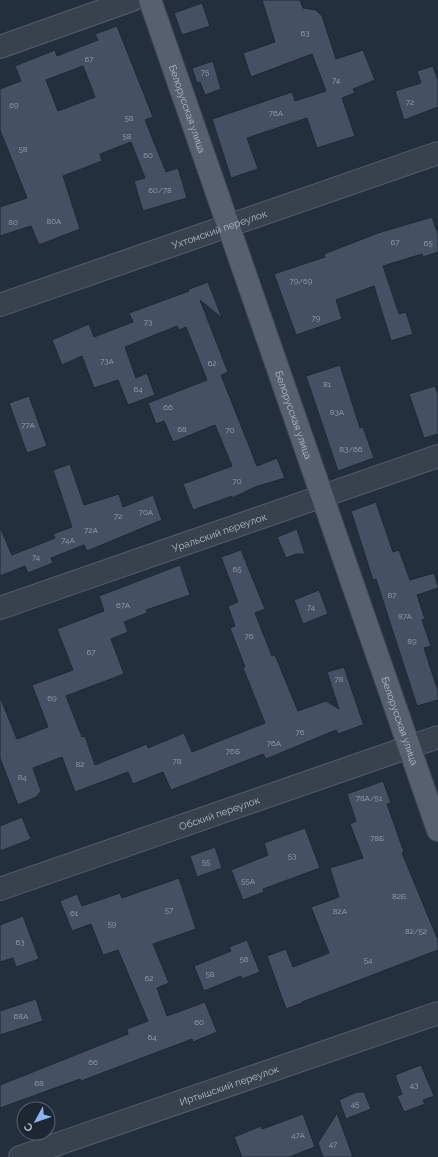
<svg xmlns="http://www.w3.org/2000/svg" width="438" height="1157" font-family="Raleway,sans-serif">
<rect width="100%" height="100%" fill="#242f3e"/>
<path fill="#455162" stroke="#1f2835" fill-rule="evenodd" d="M262 0H300L303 8 316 10 322 16 336 59 363 50 375 80 353 89 355 93 342 98 355 136 317 148 307 118 247 138 258 169 231 178 212 119 292 92 295 101 326 91 312 54 251 77 243 53 275 42Z
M202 3 210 26 182 35 174 13Z
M117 26 153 117 145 120 166 172 178 168 187 198 143 211 134 181 145 178 131 142 100 154 102 161 63 176 80 229 39 245 31 226 0 236V207L27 198 0 130V89L21 81 15 66 55 50 57 56 98 40 95 34ZM83 66 95 97 58 111 46 80Z
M213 61 221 89 205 95 200 82 197 83 192 68Z
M433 66 438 80V107L404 120 395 91 421 83 417 71Z
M432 217 438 234V252L423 257 422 254 383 266 399 314 406 312 413 334 391 341 374 286 336 300 342 319 296 335 274 274 325 257 324 254 378 233Z
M208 282 222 318 200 300 228 372 221 375 257 466 277 458 285 478 255 487 232 498V496L193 510 183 484 232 466 215 425 173 442 164 421 156 424 148 403 207 380 186 327 179 330 177 326 125 347 136 378 147 373 155 395 128 405 118 380 94 388 82 356 62 365 52 340 89 324 94 337 133 322 129 313 189 291 187 290Z
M340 365 360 428 363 427 374 458 338 471 306 376Z
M435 386 438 395V434L424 438 409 394Z
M29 396 47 446 27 453 9 403Z
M70 464 84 505 119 494 123 507 153 495 162 520 87 551 84 545 51 558 53 563 28 573 25 566 0 576V527L12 555 55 538 53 534 72 527 53 470Z
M376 502 393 552 399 550 410 580 434 573 438 586V588L417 595 425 619 422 620 431 646 424 648 438 691V700L417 706 376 579 373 580 351 511Z
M297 529 305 554H296L286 558 277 537Z
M241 550 265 609 255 613 272 656 275 655 298 711 326 701 339 709 327 672 344 667 363 723 365 724 338 734 336 730 266 759 263 754 171 790 163 772 133 784 128 772 75 792 62 757 33 768 41 791 36 797 18 805 0 758V697L17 739 48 727 32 685 73 670 57 629 104 611 99 596 180 565 190 595 146 610 147 613 124 622 128 632 111 639 124 674 66 696 82 737 85 736 95 765 147 744 148 748 184 733 192 752 265 723 243 668 245 667 230 628 235 626 228 606 238 602 221 557Z
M319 590 328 614 303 624 294 600Z
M383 781 391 803 387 804 404 852 402 853 438 940V950L302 1002V1003L286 1009 267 956 286 949 293 967 329 953 311 907 339 897 330 868 363 858 350 824 356 821 347 794Z
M22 817 31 839 0 851V826Z
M305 828 320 868 263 889 264 892 243 900 231 870 268 855 264 843Z
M215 847 222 868 197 877 190 856Z
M179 878 196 929 153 944 169 983 157 988 167 1016 205 1002 217 1032 193 1042 192 1039 81 1081 80 1079 0 1108V1085L128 1034 127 1029 148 1021 118 950 103 955 91 924 72 931 60 901 77 894 82 906 120 893 122 898Z
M23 916 39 959 16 967 13 958 0 962V925Z
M247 940 260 972 242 979 241 976 204 991 194 966 231 951 229 947Z
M36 999 43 1021 0 1035V1011Z
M421 1065 434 1096 423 1100 425 1104 404 1112 397 1096 402 1094 395 1075Z
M357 1092H364L371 1109 346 1119 339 1100Z
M337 1113 353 1157H323L318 1143Z
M303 1114 315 1147 289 1157H242L234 1137 261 1126 262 1129Z"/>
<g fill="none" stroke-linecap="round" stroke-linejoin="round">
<g stroke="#565f6c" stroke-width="24">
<g id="minor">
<path d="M0 47 132 0"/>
<path id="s1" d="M0 305 438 153"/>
<path id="s2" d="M0 608 438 456"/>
<path id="s3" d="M0 889 438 737"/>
<path id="s4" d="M20 1157 438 1013"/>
</g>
</g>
<g stroke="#414a57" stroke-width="24">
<g id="major">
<path id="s5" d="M150 0 438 830"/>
</g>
</g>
<use href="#minor" stroke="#38414e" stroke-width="22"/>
<use href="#major" stroke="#56606e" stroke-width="22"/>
</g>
<g text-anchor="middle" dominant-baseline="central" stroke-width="4" stroke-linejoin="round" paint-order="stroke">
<g font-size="8" fill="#98a1af">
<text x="305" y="33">63</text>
<text x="89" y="59">67</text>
<text x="205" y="72">75</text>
<text x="336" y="80">74</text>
<text x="410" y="102">72</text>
<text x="14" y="105">69</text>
<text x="276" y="113">76А</text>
<text x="129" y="118">58</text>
<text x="127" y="136">58</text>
<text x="23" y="149">58</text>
<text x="148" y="155">60</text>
<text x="160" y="190">60/78</text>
<text x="54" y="221">80А</text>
<text x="13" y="222">80</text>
<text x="395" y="242">67</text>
<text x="428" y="243">65</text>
<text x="301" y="281">79/69</text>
<text x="316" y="318">79</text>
<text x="148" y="322">73</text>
<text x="107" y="361">73А</text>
<text x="212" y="363">62</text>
<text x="327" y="384">81</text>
<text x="138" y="389">64</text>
<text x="168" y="407">66</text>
<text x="337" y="412">83А</text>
<text x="28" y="425">77А</text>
<text x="182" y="429">68</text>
<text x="230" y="430">70</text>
<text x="351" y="449">83/66</text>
<text x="237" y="481">70</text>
<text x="146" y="512">70А</text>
<text x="118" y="516">72</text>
<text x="91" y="530">72А</text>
<text x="68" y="540">74А</text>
<text x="36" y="557">74</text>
<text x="237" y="569">65</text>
<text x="392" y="595">87</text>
<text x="123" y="605">67А</text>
<text x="311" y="607">74</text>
<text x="405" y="616">87А</text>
<text x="249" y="636">76</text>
<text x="412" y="641">89</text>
<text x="91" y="652">67</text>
<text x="339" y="679">78</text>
<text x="52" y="698">69</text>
<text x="300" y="732">76</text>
<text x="274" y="743">76А</text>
<text x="233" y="751">76Б</text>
<text x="177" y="761">78</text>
<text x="80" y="764">82</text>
<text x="22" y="777">84</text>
<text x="369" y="798">78А/51</text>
<text x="377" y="838">78Б</text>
<text x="292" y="856">53</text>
<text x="206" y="862">55</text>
<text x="248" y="881">55А</text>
<text x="399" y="896">82Б</text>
<text x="169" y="910">57</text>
<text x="340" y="911">82А</text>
<text x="74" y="913">61</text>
<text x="112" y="924">59</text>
<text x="416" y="931">82/52</text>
<text x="20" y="942">63</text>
<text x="244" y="959">56</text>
<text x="368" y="960">54</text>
<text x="210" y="974">58</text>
<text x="149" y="978">62</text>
<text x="21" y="1016">68А</text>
<text x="199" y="1022">60</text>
<text x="152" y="1037">64</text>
<text x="93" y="1062">66</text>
<text x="39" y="1083">68</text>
<text x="414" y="1085">43</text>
<text x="355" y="1104">45</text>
<text x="298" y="1135">47А</text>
<text x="333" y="1144">47</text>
</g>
<g font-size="10" fill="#b4bcc9" stroke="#1d2633">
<text stroke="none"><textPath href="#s5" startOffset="115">Белорусская улица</textPath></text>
<text stroke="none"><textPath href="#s1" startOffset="232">Ухтомский переулок</textPath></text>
<text stroke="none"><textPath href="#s5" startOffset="439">Белорусская улица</textPath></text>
<text stroke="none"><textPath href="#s2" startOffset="232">Уральский переулок</textPath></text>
<text stroke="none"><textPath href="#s5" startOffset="763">Белорусская улица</textPath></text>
<text stroke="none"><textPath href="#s3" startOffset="232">Обский переулок</textPath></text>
<text stroke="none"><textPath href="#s4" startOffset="221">Иртышский переулок</textPath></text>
</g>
</g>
<g transform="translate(36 1121) rotate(230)"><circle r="19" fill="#1d2633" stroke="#59626f"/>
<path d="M0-3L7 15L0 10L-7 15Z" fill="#8ab4f8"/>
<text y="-6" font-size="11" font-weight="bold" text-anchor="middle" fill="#b4bcc9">С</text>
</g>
</svg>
